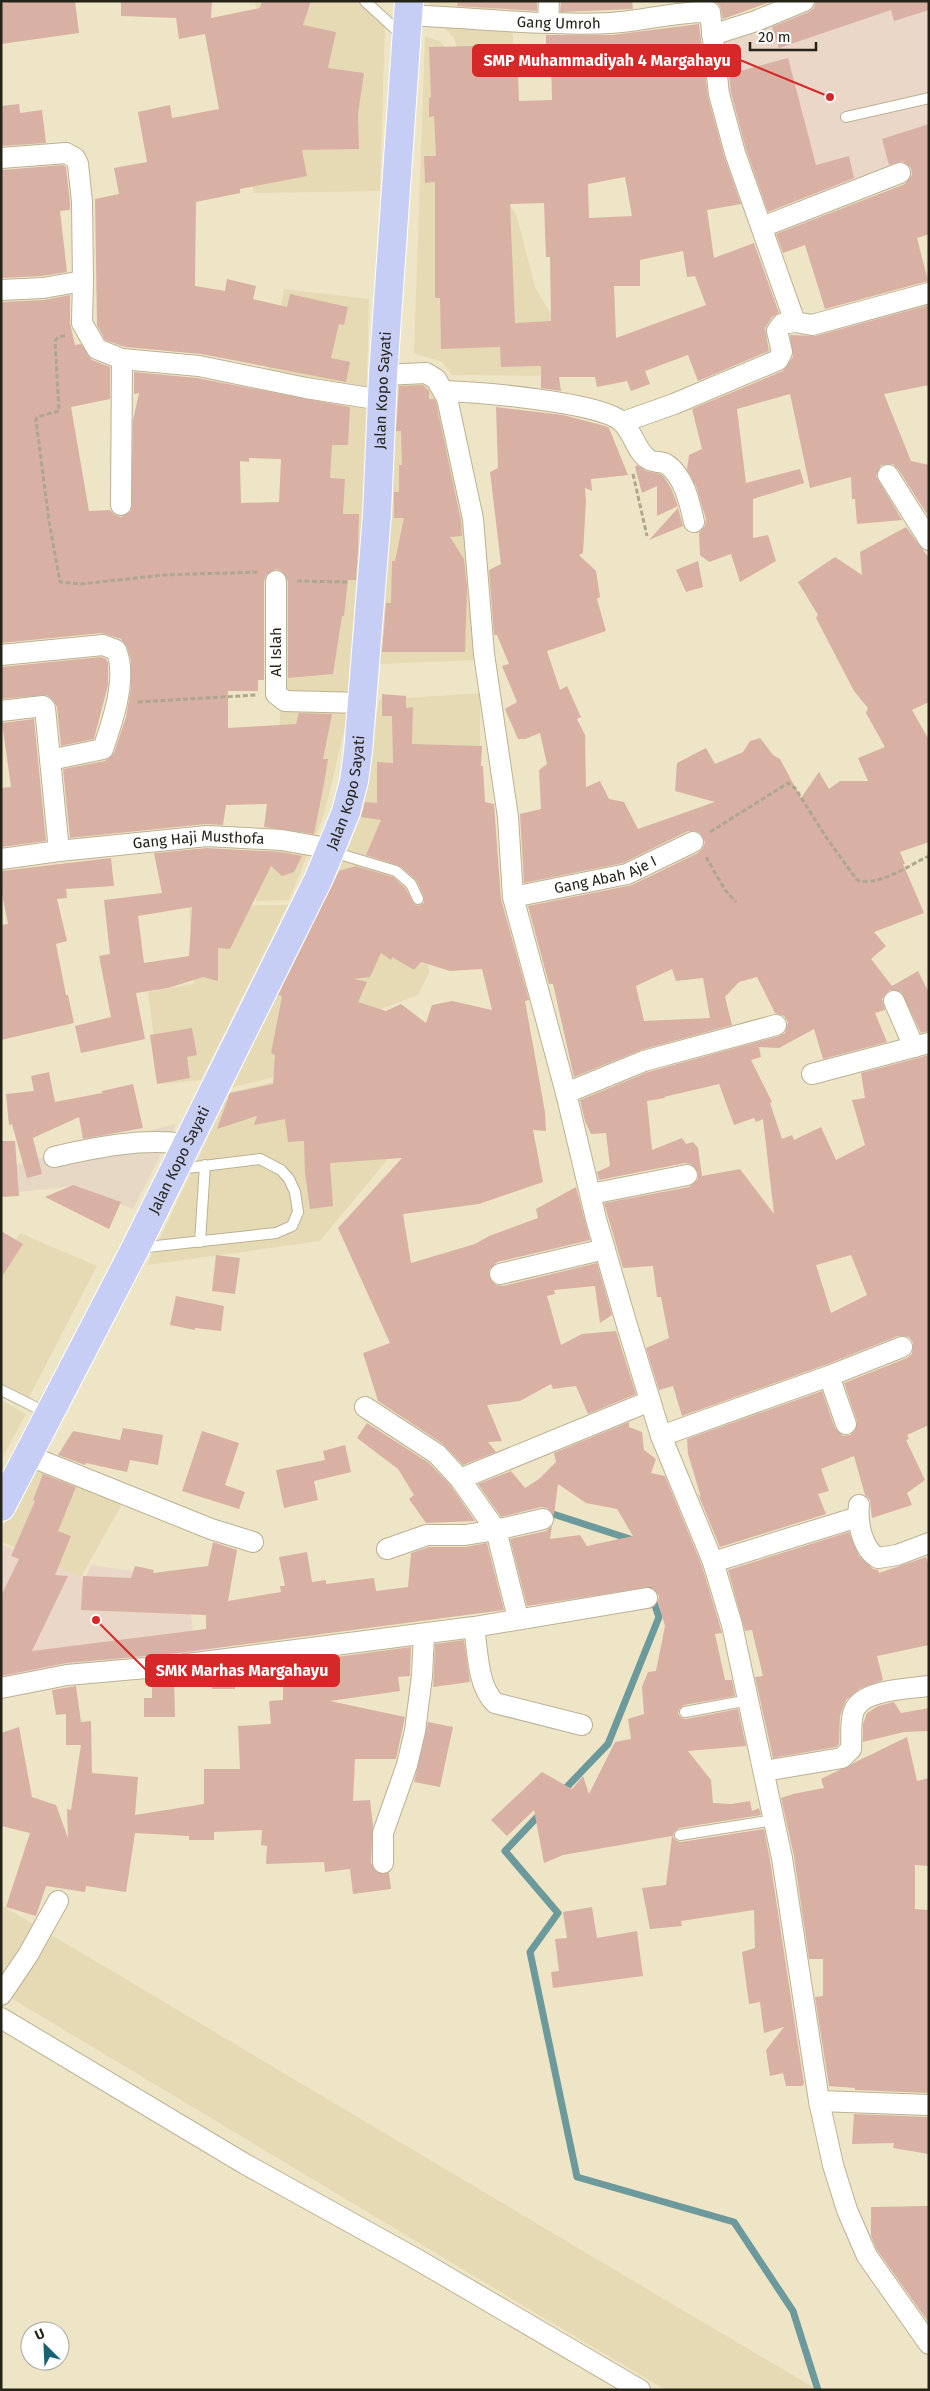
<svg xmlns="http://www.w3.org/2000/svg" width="930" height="2391" font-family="'Fira Sans',sans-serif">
<rect width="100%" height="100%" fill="#eee5c6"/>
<path fill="#e6dab4" d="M254 1H362L385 23 380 191 254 193 224 85 273 50Z
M430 1H496L495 17 512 18 516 105 472 104 454 38 429 12Z
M425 36 441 42 461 74 477 146 517 217 535 287 568 343 578 376 452 375 442 362 414 353Z
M284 289 369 299 364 504 354 690 324 815 289 900 256 901 262 837 274 833 284 639 282 578 257 572 298 486 309 377 267 374Z
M417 379 438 389 469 498 478 660 378 664 396 382Z
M480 693V801L426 943 429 973 418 995 383 1008 373 1017 371 1053 230 1088 335 880 363 811 379 700Z
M288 905 201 1080 160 1084 148 992 194 984 189 906Z
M371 1057 387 1160 320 1241 147 1265 229 1093Z
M20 1233 97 1266 25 1405 1 1387V1264Z
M1 1400 26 1414 1 1460Z
M35 1463 126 1497 80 1579 1 1541V1531Z
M1 1905 684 2311 818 2390H666L554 2324 1 1992Z"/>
<path fill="#e7d8c6" d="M176 1124 133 1209 75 1186 1 1194 2 1168Z"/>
<path fill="#ead7c7" d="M807 1H929V163L764 209 710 30Z
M1 1544 85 1579 91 1565 187 1579 196 1660 1 1680Z"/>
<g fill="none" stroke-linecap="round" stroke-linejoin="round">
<path stroke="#6c999b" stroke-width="7" d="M553 1514 633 1540
M561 1793 608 1744 659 1617 646 1579
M541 1813 505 1851 558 1913 530 1952 577 2177 734 2222 793 2311 818 2390"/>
</g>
<path fill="#d8b1a4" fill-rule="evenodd" d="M21 1H75L79 33 1 44V3Z
M121 1H212L211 18 260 8 262 1H311L303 25 336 32 328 68 364 73 358 114 359 149 302 150 307 176 240 189V193L196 202 195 286 225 291 227 279 256 286 253 299 287 307 290 294 348 307 344 325 339 324 331 358 350 362 346 382 201 354 125 347 105 340 97 325 95 199 119 194 114 168 147 162 138 112 170 105 172 118 219 109 205 34 179 39 176 18 121 16Z
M458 1H537V11L457 6Z
M561 1H632L633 9 560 12Z
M715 1H773L723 19 720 6Z
M816 1H929V10L894 21 891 10 779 48 772 27 809 12 814 8Z
M699 24 708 97 724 156 741 204 707 210 714 258 754 243 779 313 772 317 765 328 769 351 698 381 688 355 645 371 650 384 631 391 627 381 597 387 595 377H559L561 391 541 388V366L501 367 500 347 441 349 440 298H435V182L425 183 424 156H436L434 116 429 117V98L431 97 429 47 517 45 519 101 552 100 551 58H546V35H612ZM625 177 632 216 589 218 588 184ZM544 203 546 257H550L551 321 515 323 510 204ZM683 251 687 277 695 276 706 305 616 338 614 286H640V260Z
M788 58 816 165 849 156 854 178 768 212 746 149 731 92 729 74Z
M19 104 20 113 42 110 46 143 1 146V106Z
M929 124V234L917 238 928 281 825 309 805 245 783 253 776 234 905 184 912 175 911 168 902 161 889 165 882 139Z
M63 165 66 167 70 203V210L60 211 67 272 42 276 1 278V170Z
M70 295V323L75 345 81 344 92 360 110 367V399L71 407 89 511 110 510 115 515 121 517 131 511 133 420 139 393 134 394V372L197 378 350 407 348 445H332L330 478 345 479 343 514H359L358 551 356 580H348L344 616H342L333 674 288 678V581L282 571 276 569 266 575 264 581V680H258V691H228V728L296 724 299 713 332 714 323 759H328L324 784 314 834 264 827 267 804 226 805 223 825 206 824 70 838 63 769 105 761 114 753 126 717 131 688V660L127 647 121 639 102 633 1 643V302L44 300ZM249 458 281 459 279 502 241 503 240 461 249 462Z
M929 305V385L884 394 911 461 929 465V517L898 469 893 464 881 465 876 476 902 520 857 524 855 499H852L851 477 810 488 790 394 737 409 746 483 800 469 804 483 753 499V538L768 535 776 561 740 582 731 554 709 562 700 555 699 533 705 526 706 519 696 486 687 469 689 455 702 449 692 409 783 371 793 357 790 335 815 336Z
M423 385 429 391V399H434L436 402 461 521 462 536 450 537 464 559 467 587 465 652H382L386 603H391L392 561H395L404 518H394V492H399V465H402L401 431H396L399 386Z
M496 407 563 415 605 426 609 428 628 475 591 479 592 491 585 488 586 501 583 553 579 555 596 571 600 597 597 599 606 631 547 651 560 690 567 686 581 717 577 719 585 735 586 787 600 781 609 799 624 802 638 829 715 802 675 791 677 763 706 748 715 764 743 752 750 741 760 738 773 755 780 759 801 798 819 772 829 789 840 781H868L858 758 885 747 866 713 868 708 854 691 816 618 818 615 798 582 835 557 862 575 860 552 906 527 929 558V702L912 710 929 740V842L900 852 905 864H903L924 913 874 932 886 946 871 959 892 986 918 971 929 993V1031L921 1033 901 992 890 990 882 999 885 1010 875 1013 887 1042 823 1059 814 1029 779 1048 759 1047 761 1057 751 1060 772 1102 770 1103 782 1139 792 1135 794 1140 821 1127 836 1160 865 1145 852 1100 865 1098 861 1073 929 1055V1425L907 1435 909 1439 906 1440 925 1480 907 1493 912 1505 872 1518 870 1500 865 1495 854 1456 821 1469 829 1491 818 1494 826 1514 720 1547 698 1494 701 1497 688 1454 687 1439 822 1391 835 1428 843 1436 850 1435 855 1431 857 1421 844 1383 907 1358 912 1354 913 1343 909 1337 898 1336 825 1365 682 1416 673 1386 659 1390 646 1348 669 1338 661 1297H657L653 1266 623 1268 604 1203 689 1187 698 1179V1172L691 1164 685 1163 599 1180 597 1172 610 1166 606 1133 591 1134 585 1121 580 1100 648 1072 779 1036 785 1033 788 1022 784 1016 775 1013 757 977 739 982 725 997 732 1025 641 1050 574 1077 553 984H549L528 906 632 885 698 853 703 848 705 842 699 832 688 831 623 863 524 883 520 814 541 809 539 770 547 764 540 733 525 739H518L505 709 517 702 502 666 509 664 497 635H494L489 570 501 564 490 472 498 468ZM672 969 676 981 703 978 710 1018 644 1021 636 986ZM719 1084 734 1125 754 1118 756 1122 763 1119 774 1214 740 1169 702 1176 698 1148 693 1142 686 1144 682 1138 652 1150 647 1101 665 1098 664 1097ZM851 1255 867 1295 831 1313 816 1265Z
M637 465 646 471 660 474 664 477 671 488 678 506 657 516V486L642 493 635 467Z
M678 508 683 526 649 540Z
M698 561 703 587 686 592 676 570Z
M101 657 106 659 108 663V685L94 739 61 746 57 707 53 700 47 695 1 699V667Z
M382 694 406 696V708L413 707 412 744 482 746 481 766H483L485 802 494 804 501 899 529 1000 525 1001 545 1112 546 1131 533 1130 543 1182 479 1204 403 1214 411 1263 475 1244 489 1236 538 1218 536 1209 576 1187 590 1240 497 1262 489 1270V1277L496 1285 503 1286 597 1263 612 1315 600 1323 595 1286 554 1290 555 1294 547 1296 561 1345 582 1334 616 1331 636 1394 588 1414 576 1386 553 1389 551 1384 520 1401 487 1405 502 1441 488 1442 496 1452 463 1465 443 1444 378 1401 363 1353 390 1343 338 1228 402 1158 330 1163 333 1206 310 1209 305 1173 304 1141 288 1142 285 1119 254 1125 257 1116 217 1129 230 1093 273 1084 275 1055 271 1053 282 996 278 995 339 871 356 866 393 877 405 888 414 904 418 906 424 903V897L417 881 400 866 366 855 381 820 361 817 365 802 377 803V762L393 763 392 716H382ZM381 953 391 960 392 957 414 970 421 962 450 971 482 969 492 1010 452 1001 432 1005 426 1023 401 1004 386 1011 358 1002 367 982 354 979 370 977Z
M34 719 46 841 1 847V788L11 787 2 723Z
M207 848 281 852 302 856 294 872 282 876 271 866 230 949 218 948V981L203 977 168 988 136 993 145 1039 81 1053 75 1026 111 1017 99 956 110 954 104 900 162 893 154 853ZM192 907 189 956 144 963 138 916Z
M119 857 111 858 114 886 66 889 67 898 57 899 67 941 56 944 66 995H68L74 1023 1 1040V925L8 924 1 889V871Z
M192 1028 197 1055 187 1057 190 1078 157 1084 150 1035Z
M49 1072 55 1102 102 1093V1091L133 1084 143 1128 83 1139 79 1117 33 1138 42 1174 27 1178 12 1124 9 1125 6 1094 34 1091 31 1076Z
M1 1141H15L19 1196 1 1197Z
M73 1185 121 1202 109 1229 45 1197Z
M1 1231 23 1244 1 1278Z
M216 1255 240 1258 235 1294 212 1291Z
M176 1296 224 1306 221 1331 195 1328V1330L170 1325Z
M629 1422V1427L642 1432 644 1450 656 1459 651 1473 665 1476 702 1566 722 1633 715 1634 725 1680H732L735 1696 684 1705 679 1709 678 1714 682 1718 686 1719 738 1709 746 1746 688 1751 711 1780 713 1803 731 1804 750 1801 752 1811 759 1808 761 1815 679 1828 674 1832 673 1837 677 1841 681 1842 764 1829 770 1860 804 2084 802 2086H786L783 2073 770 2076 766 2050 784 2027 764 2033 760 2002 749 2004 742 1952 755 1948 754 1910 681 1921 682 1926 650 1929 642 1888 666 1885 672 1836 563 1855 544 1863 534 1810 507 1836 491 1820 542 1772 572 1789 583 1776 589 1794 615 1742 631 1739 628 1719 644 1714 642 1687 648 1672 656 1671 665 1626 658 1602 659 1596 651 1587 527 1606 510 1539 546 1531 552 1526 550 1539 580 1535 587 1546 633 1536 617 1509 586 1503 558 1484 554 1515 547 1508 541 1507 501 1517 478 1484 511 1471 525 1488 539 1479 556 1462 554 1453Z
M367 1423 429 1463 451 1486 475 1521 426 1523 409 1499 414 1495 398 1469 357 1438Z
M123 1428 163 1435 158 1465 130 1460 127 1472 86 1463 85 1465 58 1455 73 1431 120 1440Z
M202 1431 239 1443 225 1485 245 1492 239 1509 182 1491Z
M345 1445 351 1472 314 1481 318 1500 284 1508 276 1470 325 1460 323 1451Z
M43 1474 76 1487 58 1531 71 1536 55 1575 68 1576 32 1651 206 1629V1615L81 1610 83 1576 131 1578 135 1566 154 1570 153 1573 208 1566 213 1542 237 1550 228 1601 281 1592 280 1586H285L279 1557 307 1552 312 1582 326 1580V1584L374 1578 376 1591 408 1587 411 1553 429 1547H465L487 1543 504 1610 179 1653 66 1663 1 1676V1596L19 1559 11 1556 35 1501 33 1500Z
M849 1532 859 1556 873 1569 878 1570 879 1573 926 1557 929 1566V1645L877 1656 883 1680 859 1689 846 1700 840 1716 839 1744 836 1747 773 1758 755 1677 763 1676 752 1630 745 1631 728 1570Z
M464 1640 470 1682 433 1687 435 1644Z
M411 1647 410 1676 398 1677 400 1691 330 1701 405 1717 396 1759H355L353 1801 370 1800 373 1826 371 1863 378 1873H389L391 1889 353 1894 350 1869 325 1872 324 1862 266 1864 267 1846 261 1845 262 1830 214 1832V1840H189V1836L135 1833 126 1892 86 1886 85 1892 46 1886 36 1916 6 1907 30 1833 1 1826V1733L19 1727 32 1797 56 1805 68 1838 67 1809 71 1810 81 1745H66V1714L56 1715 52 1690 76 1686 81 1722 91 1721 92 1773 138 1777 135 1815 204 1804V1769H240L238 1726 271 1724 269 1701 283 1700V1664Z
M235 1670V1689H212V1673Z
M174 1677 175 1717H144V1698H152V1679Z
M894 1702 901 1713 929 1708V1731L904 1732 863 1742V1724L867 1713 878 1706Z
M428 1722 453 1727 440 1787 414 1782Z
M907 1737 917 1781 929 1778V1866L915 1865V1909L929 1910V2093L855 2090V2088L829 2086 815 1997 823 1996V1959H809L794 1856 781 1798 793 1794 824 1788 821 1779Z
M592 1907 597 1938 637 1931 643 1976 553 1988 551 1972 559 1971 555 1939 567 1938 563 1912Z
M854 2114 929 2117V2154L893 2148 894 2143 852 2144Z
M929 2206V2323L877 2250 871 2236V2207Z"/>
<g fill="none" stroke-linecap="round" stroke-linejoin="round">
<g stroke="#bbb194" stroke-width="12">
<path id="service" d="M365 1 403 36
M846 117 929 98
M332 849 346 856 396 871 411 884 418 899
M200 1242 205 1165
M138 1248 276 1233 292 1226 298 1212 295 1192 289 1179 281 1170 260 1159 179 1169
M1 1390 47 1413
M685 1712 749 1700
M680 1835 774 1820"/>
</g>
<g stroke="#bbb194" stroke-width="22">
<g id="minor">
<path id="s1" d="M407 15C475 18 543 26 611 23 644 21 676 11 710 12L719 94 735 153 795 322 782 324 777 331 782 352 778 360 674 404 623 422"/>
<path d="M548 22 549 1"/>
<path d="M712 35 756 21 804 1"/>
<path d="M1 158 66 153 75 158 78 164 82 202 83 281 82 323 97 349 122 359 199 366 306 388 382 400"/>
<path d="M762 227 900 173"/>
<path d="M1 290 43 288 83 281"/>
<path d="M795 322 812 325 929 293"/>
<path d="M383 375 426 373 436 379 447 398 473 519 484 654 508 817 513 897 566 1093 596 1219 626 1322 661 1436 713 1562 732 1625 782 1858 819 2101 833 2165 847 2210 867 2256 929 2344"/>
<path d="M444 391C478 392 601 402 622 422 633 432 636 451 648 459 653 463 661 461 666 464 684 475 690 504 694 522"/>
<path d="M888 475 929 540"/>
<path d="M121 505 122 359"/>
<path d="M276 581V694L285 701 362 703"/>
<path d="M1 655 103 645 116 650C128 677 112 723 103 749L50 760"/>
<path id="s2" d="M1 711 43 706 45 708 59 851 207 836 282 840 332 849"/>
<path d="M1 859 59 851"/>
<path id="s3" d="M513 897 627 874 693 842"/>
<path d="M894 1001 914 1047"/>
<path d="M812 1074 929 1043"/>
<path d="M566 1093 644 1061 776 1025"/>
<path d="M54 1157C97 1147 141 1138 185 1144"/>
<path d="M591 1194 687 1175"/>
<path d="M500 1274 605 1249"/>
<path d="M829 1376 846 1424"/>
<path d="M365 1407 437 1454 460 1479 496 1530 518 1618"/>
<path d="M661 1436 829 1376 902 1347"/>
<path d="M27 1455 211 1529 253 1542"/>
<path d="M460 1479 650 1401"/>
<path d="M859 1505C857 1522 862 1549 878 1558L897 1555 929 1543"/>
<path d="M387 1549 427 1535H465L496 1530 543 1519"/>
<path d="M713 1562 858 1517"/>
<path d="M1 1688 67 1675 180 1665 474 1627"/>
<path d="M582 1725 495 1703C477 1685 478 1651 474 1627L647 1598"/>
<path d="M764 1771 842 1758 851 1749C852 1738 850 1725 853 1714 858 1689 908 1689 929 1686"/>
<path d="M383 1863V1833L407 1765 415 1731 422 1676 424 1634"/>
<path d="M1 1995 28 1955 58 1901"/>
<path d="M1 2018 245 2164 413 2257 640 2390"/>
<path d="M819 2101 929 2105"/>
</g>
</g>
<g stroke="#fff" stroke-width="30">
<g id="primary">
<path id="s4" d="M1 1507 135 1249 319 878 346 812 354 781 358 752 377 514 383 375 409 1"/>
</g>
</g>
<path stroke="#aea78e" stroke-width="3" stroke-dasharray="5 2.5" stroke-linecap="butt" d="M65 336 58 337 55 341 59 411 37 417 36 420 49 521 60 582 81 584 164 575 258 572
M633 474 647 536
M297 581 348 582
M138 702 256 695
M710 832 788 783 795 788 826 837 857 880C879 887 909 865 929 856
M706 857 725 890 736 902"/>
<use href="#service" stroke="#fff" stroke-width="10"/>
<use href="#minor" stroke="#fff" stroke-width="20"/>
<use href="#primary" stroke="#c7cef5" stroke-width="28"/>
</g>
<g text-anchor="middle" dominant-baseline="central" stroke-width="4" stroke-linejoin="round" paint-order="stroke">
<g font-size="15" fill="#252217" stroke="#fff">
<text stroke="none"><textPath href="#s1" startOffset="152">Gang Umroh</textPath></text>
<text stroke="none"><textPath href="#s4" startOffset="1200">Jalan Kopo Sayati</textPath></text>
<text transform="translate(276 652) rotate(-90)">Al Islah</text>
<text stroke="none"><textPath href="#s4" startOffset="795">Jalan Kopo Sayati</textPath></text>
<text stroke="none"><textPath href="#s2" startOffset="329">Gang Haji Musthofa</textPath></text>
<text stroke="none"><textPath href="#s3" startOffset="95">Gang Abah Aje I</textPath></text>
<text stroke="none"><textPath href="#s4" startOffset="390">Jalan Kopo Sayati</textPath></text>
</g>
</g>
<path fill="none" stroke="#d62828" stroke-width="2" d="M830 97L740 60M96 1620L146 1670"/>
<g fill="#d62828" stroke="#fff" stroke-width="2">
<circle cx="830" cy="97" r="5"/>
<circle cx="96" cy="1620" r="5"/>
</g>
<g fill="#d62828" stroke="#d62828" stroke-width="2">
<rect x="473" y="45" width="267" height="31" rx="5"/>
<rect x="146" y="1655" width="193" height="31" rx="5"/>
</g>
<g font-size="16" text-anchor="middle" font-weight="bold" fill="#fff">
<text x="607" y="66">SMP Muhammadiyah 4 Margahayu</text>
<text x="242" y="1676">SMK Marhas Margahayu</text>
</g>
<rect width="930" height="2391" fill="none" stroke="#252217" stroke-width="5"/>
<g transform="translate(45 2346) rotate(336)"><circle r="24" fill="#ffffff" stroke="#a8a7a2"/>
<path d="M0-4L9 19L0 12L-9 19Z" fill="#1a6271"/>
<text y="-8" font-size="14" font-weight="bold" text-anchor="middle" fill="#252217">U</text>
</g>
<path d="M750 42v8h66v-8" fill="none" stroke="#252217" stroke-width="2.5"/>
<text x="758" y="42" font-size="15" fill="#252217" stroke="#ffffff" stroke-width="4" paint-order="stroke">20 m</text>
</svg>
